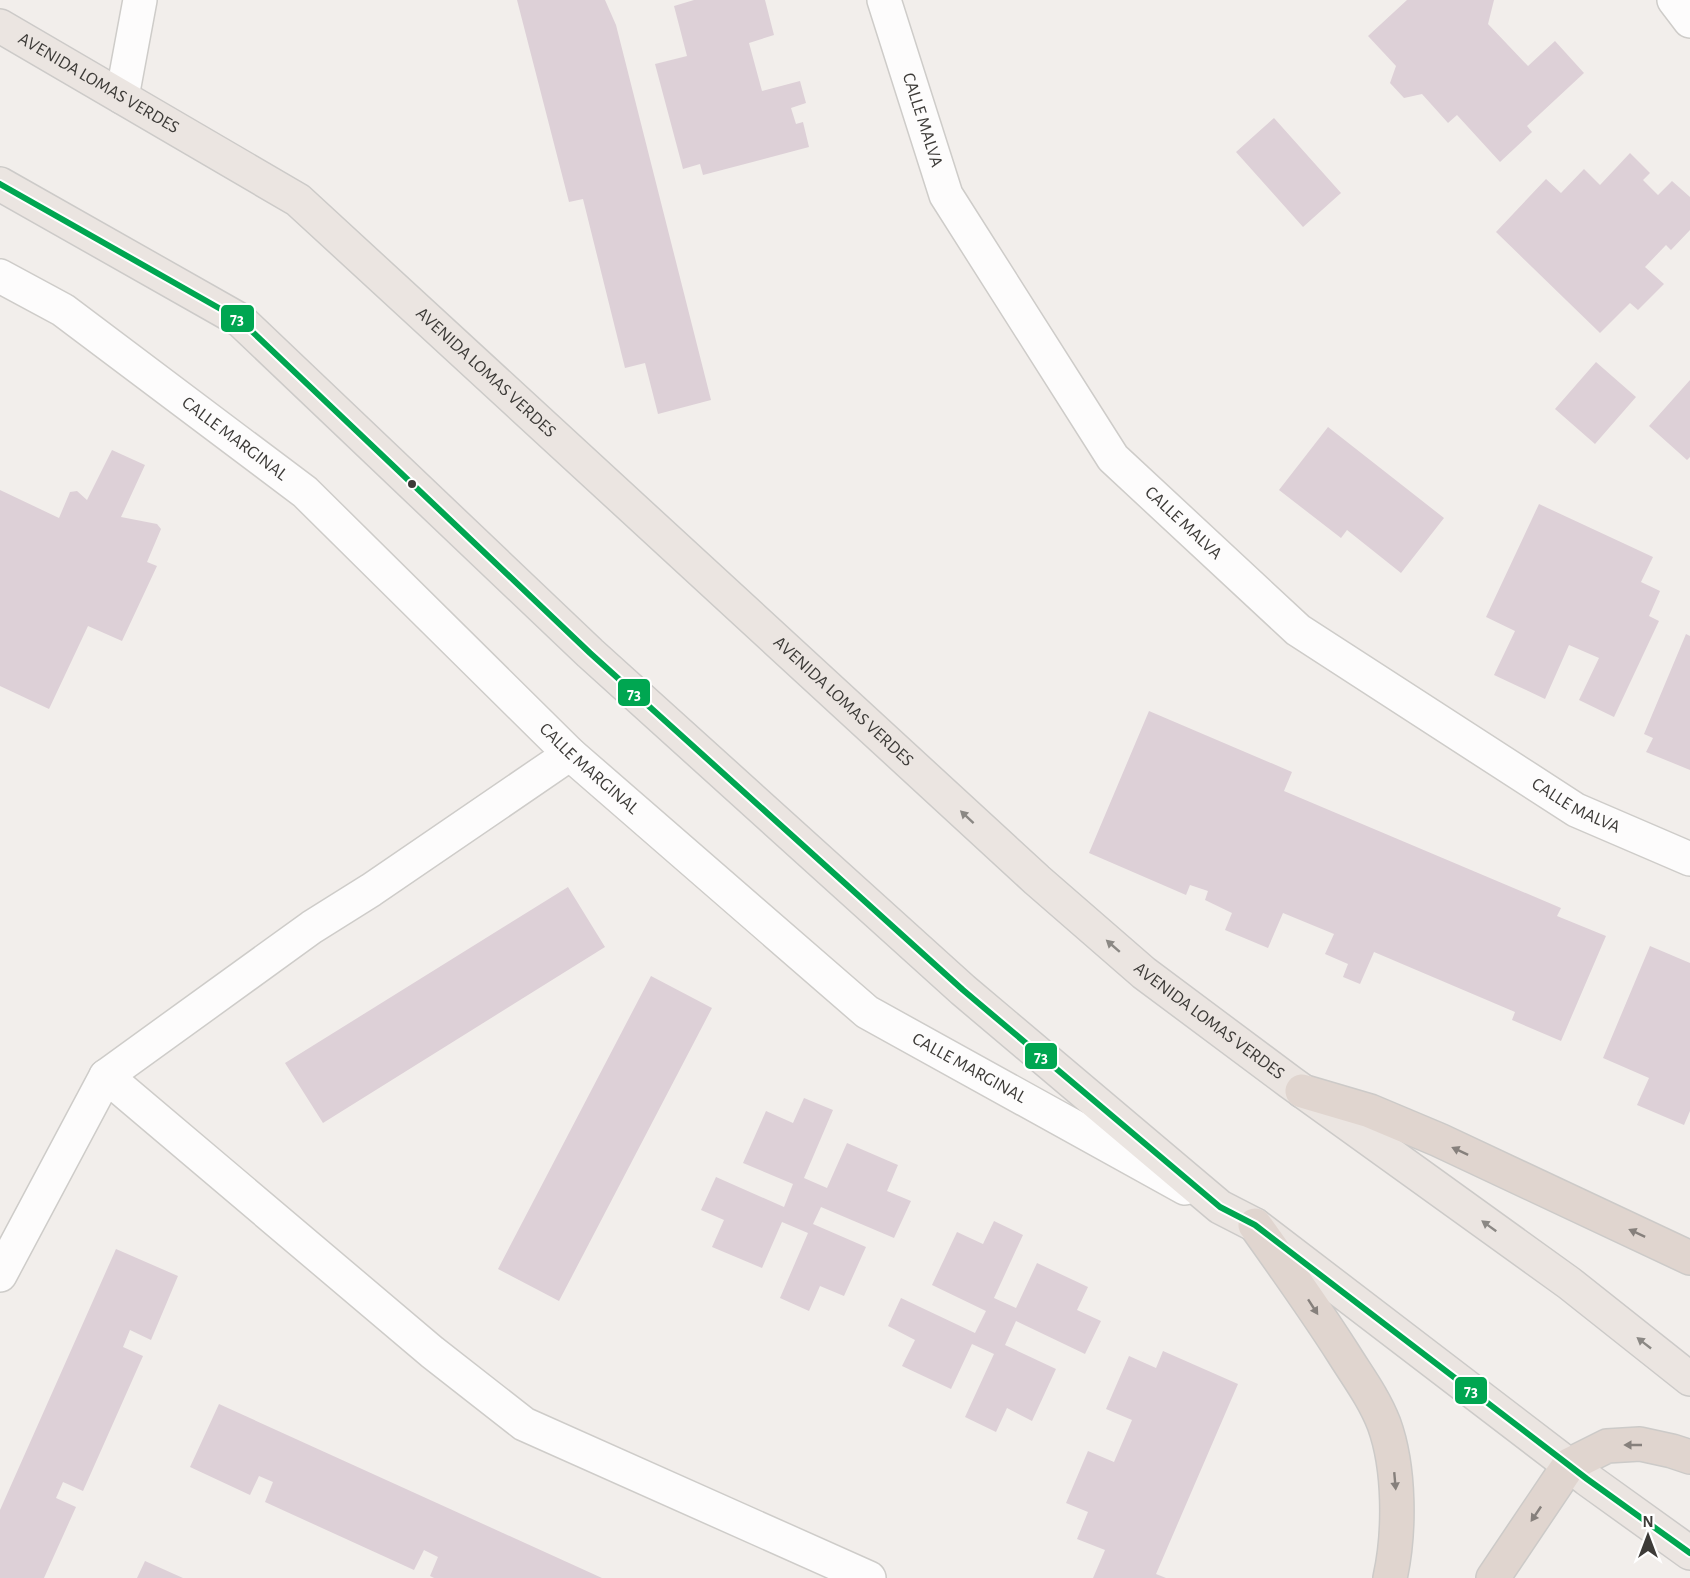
<svg xmlns="http://www.w3.org/2000/svg" width="1690" height="1578" font-family="'Alegreya Sans',sans-serif">
<rect width="100%" height="100%" fill="#f2eeeb"/>
<path fill="#ddd0d7" d="M517 0H605L616 25 711 400 658 414 645 363 625 368 583 199 569 202Z
M694 0H765L774 35 749 43 762 91 800 81 806 103 791 108 796 124 803 122 809 147 703 175 700 164 683 169 655 64 687 56 674 6Z
M1407 0H1494L1488 24 1528 66 1555 41 1584 73 1527 126 1532 132 1500 162 1457 115 1448 123 1422 94 1404 98 1390 83 1396 66 1368 36Z
M1274 118 1341 193 1303 227 1236 152Z
M1630 153 1650 173 1643 180 1658 195 1672 181 1690 197V230L1671 250 1666 245 1645 267 1664 284 1638 310 1630 303 1600 333 1496 232 1546 179 1561 193 1584 169 1600 185Z
M1596 362 1636 397 1595 444 1555 409Z
M1690 380V457L1687 460 1649 426Z
M1328 427 1444 518 1401 573 1347 530 1341 538 1279 490Z
M112 450 145 465 121 517 157 524 161 529 147 562 157 566 122 641 88 626 49 709 0 686V490L59 518 70 492 77 491 87 500Z
M1539 504 1653 557 1641 582 1660 591 1649 616 1659 621 1614 717 1579 700 1599 658 1569 645 1545 699 1494 675 1515 631 1486 617Z
M1686 634 1690 636V770L1646 752 1653 738 1644 734Z
M1149 711 1292 772 1284 791 1561 908 1557 916 1606 936 1561 1041 1512 1020 1515 1012 1374 952 1360 984 1343 977 1348 964 1325 954 1334 934 1283 913 1268 948 1225 930 1232 913 1205 900 1208 891 1190 885 1186 895 1089 853Z
M568 887 605 947 323 1123 285 1063Z
M1650 946 1690 963V1111L1684 1125 1637 1105 1649 1078 1603 1058Z
M651 976 712 1008 559 1301 498 1269Z
M804 1098 833 1110 804 1178 827 1188 847 1143 898 1165 887 1191 911 1201 894 1238 821 1207 813 1224 866 1247 844 1296 820 1286 809 1311 780 1298 808 1233 782 1222 762 1268 712 1247 724 1220 701 1210 716 1177 784 1207 793 1184 743 1163 766 1111 793 1123Z
M994 1221 1023 1235 994 1298 1016 1308 1037 1263 1088 1287 1077 1310 1101 1321 1085 1354 1016 1321 1005 1345 1056 1369 1032 1421 1007 1408 996 1432 965 1417 994 1354 972 1344 951 1389 902 1366 915 1340 888 1326 901 1298 975 1333 986 1311 932 1285 957 1232 983 1244Z
M116 1249 178 1276 151 1340 130 1330 123 1347 143 1356 83 1491 63 1482 56 1498 76 1507 44 1578H0V1510Z
M1163 1351 1238 1384 1156 1574 1166 1578H1093L1105 1550 1077 1539 1088 1512 1066 1503 1088 1451 1114 1462 1132 1420 1106 1409 1129 1356 1156 1368Z
M219 1404 602 1578H434L430 1576 438 1557 424 1550 414 1570 265 1502 273 1482 259 1476 250 1495 190 1467Z
M145 1561 183 1578H137Z"/>
<g fill="none" stroke-linecap="round" stroke-linejoin="round">
<g stroke="#ceccc9" stroke-width="36">
<g id="minor">
<path id="s1" d="M884 0 946 195 1113 458 1298 630 1576 810 1690 859"/>
<path d="M1674 0 1690 21"/>
<path d="M122 97 140 0"/>
<path id="s2" d="M0 276 63 310 305 492 570 754 867 1012 1185 1188"/>
<path d="M106 1076 432 1352 524 1424 869 1578"/>
<path d="M0 1275 106 1076 312 927 371 890 570 754"/>
</g>
</g>
<g stroke="#cccac8" stroke-width="36">
<g id="major">
<path id="s3" d="M0 26 298 200 1037 880 1144 973 1290 1082 1569 1283 1690 1379"/>
<path d="M0 184 240 320 590 653 963 990 1220 1207 1255 1225 1587 1479 1690 1553"/>
</g>
</g>
<g stroke="#cccac8" stroke-width="36">
<path id="highway" d="M1302 1091 1370 1111 1439 1140 1690 1258
M1255 1225C1285 1267 1315 1309 1343 1353 1358 1377 1374 1398 1384 1424 1400 1468 1400 1533 1390 1578
M1493 1578 1569 1465 1607 1446 1640 1444 1672 1451 1690 1457"/>
</g>
<use href="#minor" stroke="#fdfcfc" stroke-width="33"/>
<use href="#major" stroke="#ebe5e1" stroke-width="33"/>
<use href="#highway" stroke="#e0d5cf" stroke-width="33"/>
<g stroke="#fff" stroke-width="10">
<path id="bus-1" d="M0 184 240 320 590 653 963 990 1220 1207 1255 1225 1587 1479 1690 1553"/>
</g>
<use href="#bus-1" stroke="#00a651" stroke-width="6"/>
</g>
<defs><path id="oneway-solid" d="M-6-.8H1V-3.2L6.5 0L1 3.2V.8H-6Z" transform="scale(1.5)"/></defs>
<g fill="#8b8884">
<use href="#oneway-solid" transform="translate(967 817) rotate(-137)"/>
<use href="#oneway-solid" transform="translate(1113 946) rotate(-139)"/>
<use href="#oneway-solid" transform="translate(1489 1226) rotate(-144)"/>
<use href="#oneway-solid" transform="translate(1644 1343) rotate(-142)"/>
</g>
<g fill="#86807c">
<use href="#oneway-solid" transform="translate(1460 1151) rotate(-155)"/>
<use href="#oneway-solid" transform="translate(1637 1233) rotate(-155)"/>
<use href="#oneway-solid" transform="translate(1313 1307) rotate(57)"/>
<use href="#oneway-solid" transform="translate(1633 1445) rotate(180)"/>
<use href="#oneway-solid" transform="translate(1395 1481) rotate(85)"/>
<use href="#oneway-solid" transform="translate(1536 1514) rotate(124)"/>
</g>
<circle fill="#3d3b38" stroke="#fff" stroke-width="2" cx="412" cy="484" r="5"/>
<g text-anchor="middle" dominant-baseline="central" stroke-width="6" stroke-linejoin="round" paint-order="stroke">
<g font-size="18" fill="#3d3b38" stroke="#fff">
<text stroke="none"><textPath href="#s3" startOffset="114">AVENIDA LOMAS VERDES</textPath></text>
<text stroke="none"><textPath href="#s1" startOffset="126">CALLE MALVA</textPath></text>
<text stroke="none"><textPath href="#s3" startOffset="600">AVENIDA LOMAS VERDES</textPath></text>
<text stroke="none"><textPath href="#s2" startOffset="286">CALLE MARGINAL</textPath></text>
<text stroke="none"><textPath href="#s1" startOffset="612">CALLE MALVA</textPath></text>
<text stroke="none"><textPath href="#s3" startOffset="1086">AVENIDA LOMAS VERDES</textPath></text>
<text stroke="none"><textPath href="#s2" startOffset="771">CALLE MARGINAL</textPath></text>
<text stroke="none"><textPath href="#s1" startOffset="1098">CALLE MALVA</textPath></text>
<text stroke="none"><textPath href="#s3" startOffset="1572">AVENIDA LOMAS VERDES</textPath></text>
<text stroke="none"><textPath href="#s2" startOffset="1257">CALLE MARGINAL</textPath></text>
</g>
</g>
<g stroke="#fff" stroke-width="2">
<rect x="220" y="304" width="35" height="29" rx="6" fill="#00a651"/>
<rect x="617" y="678" width="34" height="29" rx="6" fill="#00a651"/>
<rect x="1024" y="1042" width="34" height="28" rx="6" fill="#00a651"/>
<rect x="1454" y="1376" width="34" height="29" rx="6" fill="#00a651"/>
</g>
<g font-size="16" text-anchor="middle" font-weight="bold" fill="#fff">
<text x="237" y="324">73</text>
<text x="634" y="699">73</text>
<text x="1041" y="1062">73</text>
<text x="1471" y="1396">73</text>
</g>
<g transform="translate(1648 1536)" stroke="#ffffff" stroke-width="4.5" paint-order="stroke">
<path d="M0-4.5L10 22L0 15L-10 22Z" fill="#3d3b38"/>
<text y="-9" font-size="16" font-weight="bold" text-anchor="middle" fill="#3d3b38">N</text>
</g>
</svg>
